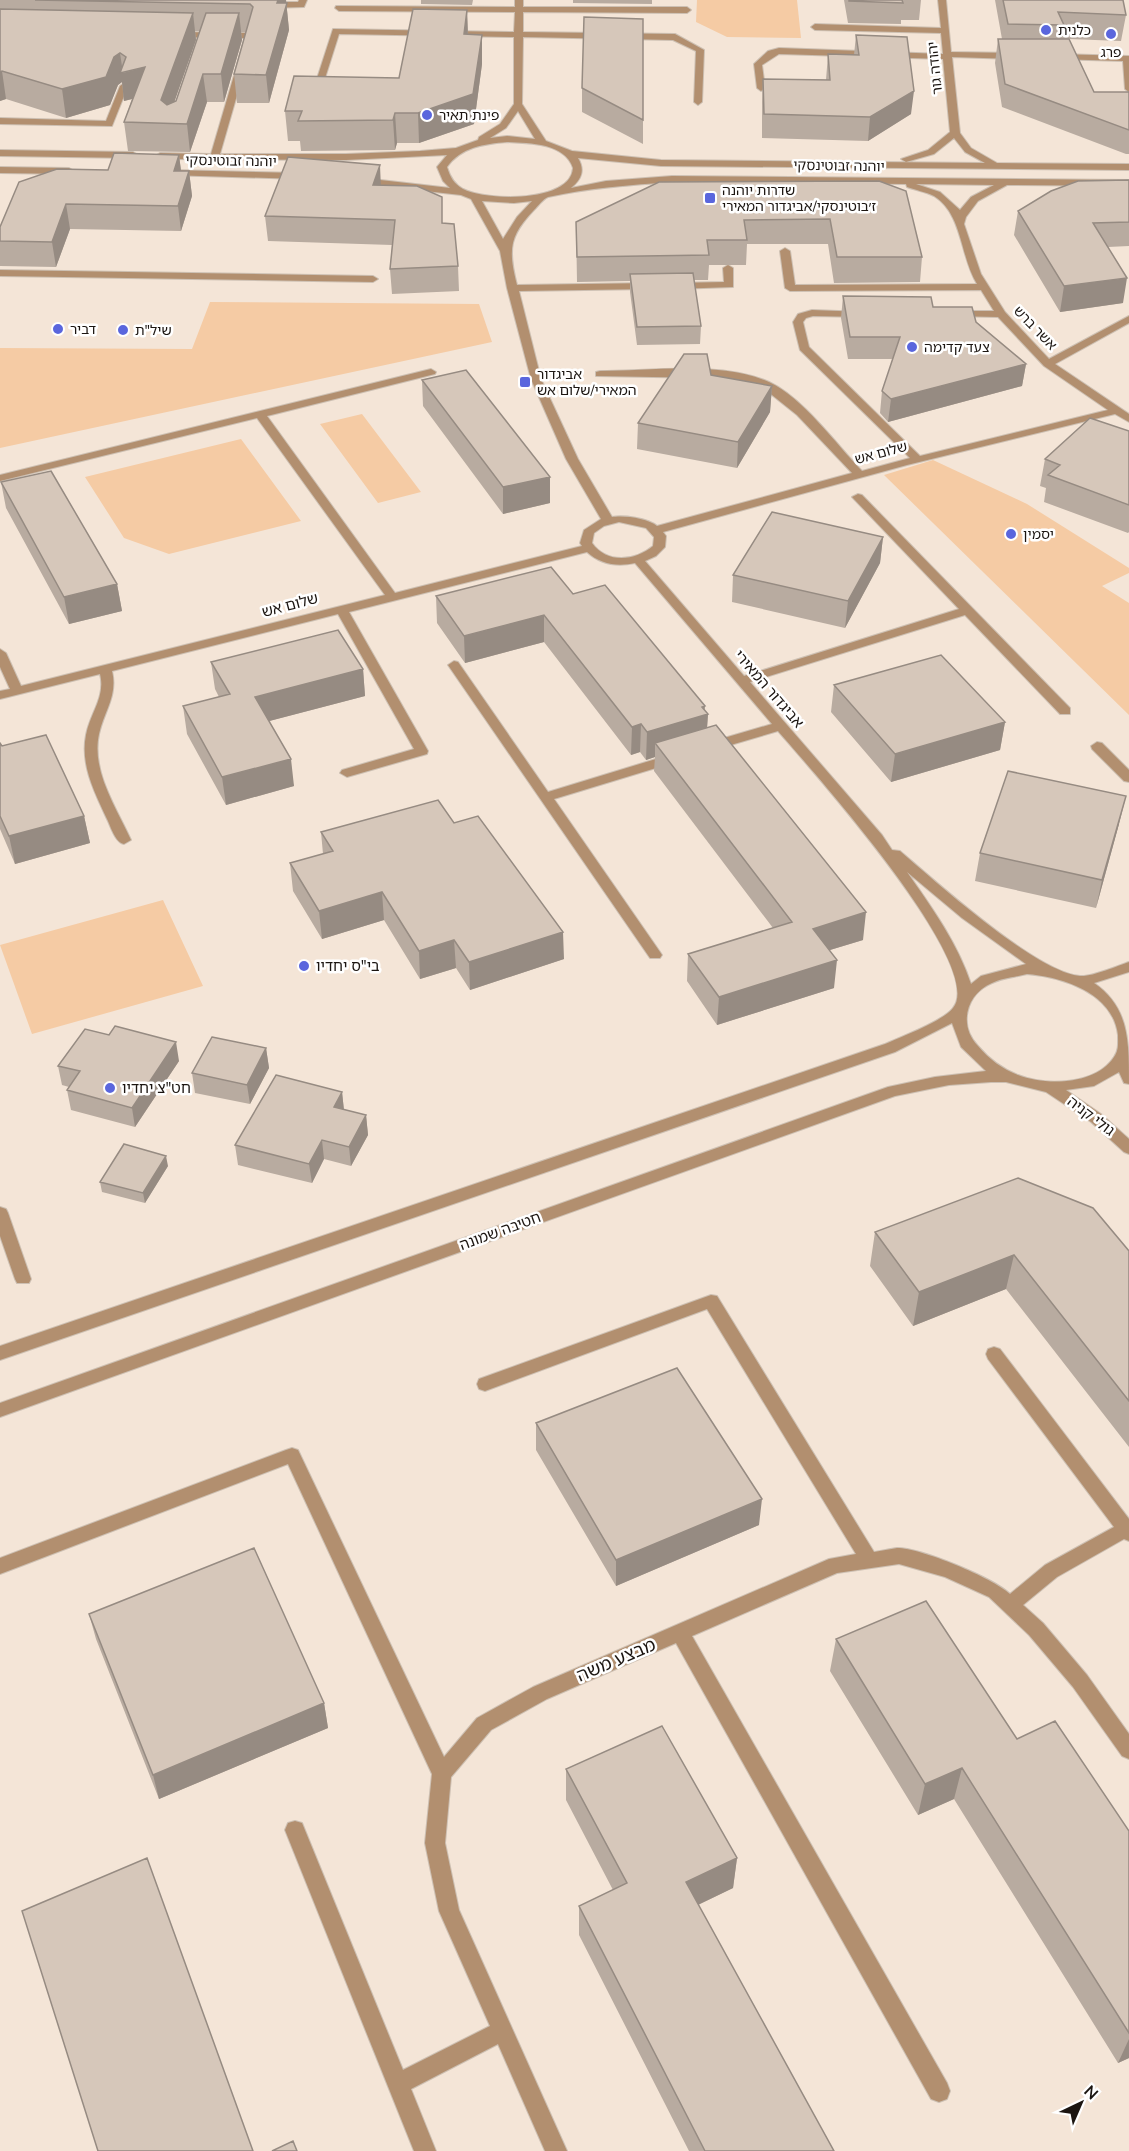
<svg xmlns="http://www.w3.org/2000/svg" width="1129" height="2151" font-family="'Nunito Sans','Noto Sans Hebrew',sans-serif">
<rect width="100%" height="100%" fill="#f4e5d7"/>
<path fill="#f5cba4" d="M697 0H797L801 38 727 37 696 22Z
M210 302 479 304 492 342 0 448V348L192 349Z
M362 414 421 492 378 503 320 424Z
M241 439 301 521 169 554 124 538 85 477Z
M933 460 1027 504 1129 568V573L1102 586 1129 603V715L884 475Z
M163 900 203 986 32 1034 0 945Z"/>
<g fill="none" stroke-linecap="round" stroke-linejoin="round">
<g stroke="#cdc0b3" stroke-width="2">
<path id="minor" d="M299 0H307L304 7 268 8 264 5 268 2H298Z
M515 0H523V7H687L691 10 687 13 523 12V32L675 34 704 50 702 102 698 105 694 102 696 51 673 40 523 37 522 104 546 141 572 151 661 160 985 163 965 152 954 138 934 154 906 162 901 159 928 150 950 132 943 59 779 54 762 65 765 88 761 91 757 88 754 64 768 51 779 48 943 54 941 33 815 30 811 27 815 24 941 28 938 0H946L951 52 1015 53 1019 56 1015 59 952 57 960 133 971 148 997 163 1129 164V170L661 166 578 158C585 170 582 179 571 188L606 181 672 176 1129 180V186L1007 185 978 201 966 217 964 224 981 274 1005 312 1049 359 1129 316V323L1055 364 1129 414V422L1115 414 907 465 663 532 666 536 665 547 656 556 645 561 744 676 959 609 852 497 858 494 862 495 1070 708V714H1060L965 615 750 682 882 835 892 850 900 851C935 881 1037 973 1080 976 1092 977 1117 966 1129 962V972L1094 983C1129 1007 1129 1041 1129 1084L1124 1083 1119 1072 1094 1086 1066 1090 1101 1114 1129 1139V1154L1124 1152 1091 1122 1046 1092 1006 1082H991L949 1085 895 1096 0 1417V1403L888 1087 935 1077 986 1071 961 1047 952 1023 895 1052 0 1360V1346L885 1044C901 1037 943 1021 953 1008 988 966 809 767 778 731L717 749H707L706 746 707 743 772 724 635 563C617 567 600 564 587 552L349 612 428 751 427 754 347 777 340 773 342 770 414 749 338 614 112 671C118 696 104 711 99 734 91 771 116 807 131 840L124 844C115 842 111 827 107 819 95 793 80 765 86 735 90 713 106 697 100 674L0 699V691L10 689 0 667V649L6 653 21 686 385 595 257 418 0 481V475L431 369 436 372 435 374 267 416 395 593 582 546 580 543 584 530 601 519 566 459 531 379 507 288 500 251 471 199 461 195 363 184 358 181 363 178 450 188 443 181 437 167 447 155 346 160 160 159 155 156 160 153 211 154 245 38 174 37 173 35 177 32 250 33 254 36 220 154H346L420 151 456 148 478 140 479 137 500 124 514 104V37L339 34 319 97 315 100 311 97 333 29 514 32 515 12 339 11 335 8 336 6 515 7ZM518 111 535 139 507 136 490 138 506 128ZM507 142C529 143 565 143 573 168 571 203 486 201 463 189 454 184 450 177 447 167 461 147 484 144 507 142ZM672 182 906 184 907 187C915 190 926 192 934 196 963 214 960 257 977 284L795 285 790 251 785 248 780 251 785 288 790 291 981 290 994 311H954L949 314 950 316 998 317 1044 366 1108 410 920 456 809 347 803 322 806 318 813 316 861 317 866 314 865 312 812 310 798 314 793 322 800 350 910 458 862 471C836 444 803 398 769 382 722 361 650 371 600 371L596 372V376L710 378 749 382 762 387 797 415 852 473 657 526C648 518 623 515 612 517L578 459 541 379 519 291 650 289 655 286 650 283 517 285C508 250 509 236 534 210 538 206 543 199 548 197 588 188 631 185 672 182ZM916 184 994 185 971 197 960 210 940 192ZM482 201 514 203 532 201 517 217 503 239ZM619 522 646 528 654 537 653 546C635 561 607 564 592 543L594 533 604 526ZM907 872 962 918 1026 964 981 976 971 984C957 942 932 908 907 872ZM1027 974C1063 977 1113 993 1118 1035 1118 1043 1119 1050 1114 1057 1096 1085 1046 1086 1018 1075 1002 1069 989 1059 978 1046 958 1025 966 994 992 983 1002 978 1016 977 1027 974Z
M1057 54 1129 56V92L1125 89 1123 61 1054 59 1053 57Z
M124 83 128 86 112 126 0 124V118L106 121 120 86Z
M0 150 133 152 138 155 133 158 0 156Z
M0 167 69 168 74 171 69 174 0 173Z
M171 170 300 173 305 176 300 179 168 175 166 173Z
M728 265 733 268V287L674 289 669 286 674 283 724 282 723 268Z
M0 270 373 276 378 279 373 282 0 276Z
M454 661 458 662 548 792 669 755H679L681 758 679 761 554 799 660 952 662 955 660 958H650L448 665Z
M1097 742 1102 743 1129 770V782L1124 781 1092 749 1091 746Z
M0 1207 6 1209 8 1213 31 1279 29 1283H17L15 1279 0 1236Z
M711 1295 717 1296 874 1552C881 1551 890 1549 897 1548 921 1548 993 1578 1010 1594L1045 1565 1114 1527 988 1359 986 1354 988 1349 994 1347 1000 1349 1129 1519V1541L1124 1539 1057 1577 1023 1605 1043 1623 1087 1675 1129 1734V1759L1122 1756 1073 1687 1029 1635 989 1597 945 1577 899 1564 837 1573 692 1636 947 2083 950 2091 947 2099 939 2102 931 2099 676 1643 547 1699 491 1730 451 1777 445 1843 459 1910 567 2151H545L498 2044 411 2089 436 2151H414L285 1830 288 1823 295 1821 302 1823 403 2070 490 2026 439 1911 425 1843 432 1774 288 1464 0 1574V1558L286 1450 292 1448 298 1450 444 1757 477 1718 533 1687 829 1559 856 1554 707 1309 485 1391 479 1389 477 1384 479 1379Z"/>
</g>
<use href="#minor" fill="#b28f6f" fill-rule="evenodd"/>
</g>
<path fill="#b8aba0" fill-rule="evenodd" d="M0 0H286L289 30 269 103H237L234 74 246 32H241L242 40 224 102H207L190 152 128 151 124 122 132 99 124 101 122 82 118 85 110 105 66 118 6 99 0 101ZM195 31H200L176 101 174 102 196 40Z
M421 0H473L472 5 421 4Z
M573 0H652V4L573 3Z
M844 0H921L919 20H901V24L848 23Z
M995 0H1123L1126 15 1121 41 1069 39 1094 92H1129V154H1126L1002 107 995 63 998 39H1002Z
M467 10 468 34 482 35V64L474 124 419 143H397L395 150 301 151 300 141H288L285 111 399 78Z
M856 35 911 114 868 141 762 138V102L763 79 826 80 828 54 854 55Z
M582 88 643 120V144L582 112Z
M179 155 181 171H189L192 196 181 231 70 229 56 267 0 266V227L108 170Z
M1129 180V246L1108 247 1123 303 1060 312 1014 235 1018 211Z
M879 181 922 257 920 282 834 283 828 244H747L746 265H709L708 280H694L701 326 700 344 637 345 630 292V281L577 282 576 222Z
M381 185 443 223 458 266 459 291 392 294 390 269 392 245 268 241 265 216Z
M843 296 933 307 976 322 1026 364 1022 386 888 422 880 413 882 391 893 359H848L841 318Z
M711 375 772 386 770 412 737 468 637 449 638 423Z
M422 380 550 477V503L503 514 423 406Z
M1129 431V532L1128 533 1044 502 1046 488 1040 486 1045 459Z
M1 482 117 584 122 611 69 624 6 508Z
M883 537 880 563 845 628 732 602 733 575Z
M573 594 704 710 708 714 707 728 863 940 830 950 834 988 717 1025 687 981 688 954 773 928 654 771 655 757 646 760 640 752 631 755 544 642 465 663 437 623 436 596Z
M211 662 363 669 365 696 269 721 294 786 226 805 187 734 183 706 219 697 215 689Z
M834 685 1005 722 1000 750 891 782 831 712Z
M0 743 2 746 84 816 90 843 15 864 0 829Z
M454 823 564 959 470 990 456 968 420 979 384 920 322 939 293 891 290 863 323 854 321 832Z
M1119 824 1096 908 975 881 980 853Z
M266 1048 269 1068 250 1104 195 1093 192 1073Z
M179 1061 135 1127 71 1110 67 1090 69 1087 62 1085 58 1066Z
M342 1092 344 1110 366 1115 368 1135 351 1166 324 1159 312 1183 238 1165 235 1145Z
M168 1166 145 1203 102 1192 100 1182Z
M875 1232 1129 1251V1447L1006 1289 913 1326 870 1266Z
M536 1423 759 1525 616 1586 536 1450Z
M89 1614 324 1703 328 1728 159 1799 96 1639Z
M836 1639 1017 1739 1129 1831V2058L1118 2063 954 1799 918 1815 830 1671Z
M566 1769 737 1858 733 1888 698 1905 834 2151H689L579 1935V1906L613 1890 566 1800Z"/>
<path fill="#968b82" d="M278 0H286L289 30 269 103 266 75Z
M467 10 468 38 464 34Z
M193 13 196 40 167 123 161 100Z
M239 13 242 40 224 102 221 74Z
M482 35V64L474 124 419 143 418 113Z
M120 53 123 73 145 67 148 95 124 101 122 82 118 85 110 105 66 118 62 89Z
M2 71 6 99 0 101V72Z
M203 74 207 102 190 152 187 124Z
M914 91 911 114 868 141 870 117Z
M395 113 397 143 395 150 393 120Z
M179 155 182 179 174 171Z
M380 165 381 189 373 185Z
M189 171 192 196 181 231 178 206Z
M66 204 70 229 56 267 52 242Z
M1127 278 1123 303 1060 312 1064 286Z
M1026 364 1022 386 888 422 891 399Z
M772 386 770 412 737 468 738 442Z
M550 477V503L503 514V487Z
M883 537 880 563 845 628 848 601Z
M117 584 122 611 69 624 64 597Z
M544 615V642L465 663 464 636Z
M363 669 365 696 258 724 255 697Z
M705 706 704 715 708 714 706 742 655 743V757L646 760 647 732Z
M1005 722 1000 750 891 782 895 754Z
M641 724 640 752 631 755 632 727Z
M291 759 294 786 226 805 222 777Z
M1126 796 1119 824 1096 908 1102 880Z
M84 816 90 843 15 864 9 836Z
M382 892 384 920 322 939 319 911Z
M866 912 863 940 810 956 813 929Z
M563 932 564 959 470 990 469 962Z
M454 940 456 968 420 979 419 951Z
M837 960 834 988 717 1025 719 997Z
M176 1042 179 1061 135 1127 132 1108Z
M266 1048 269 1068 250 1104 247 1085Z
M342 1092 344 1111 334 1107Z
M366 1115 368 1135 351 1166 349 1147Z
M322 1140 324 1159 312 1183 309 1164Z
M166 1156 168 1166 145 1203 143 1193Z
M1014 1255 1006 1289 913 1326 919 1292Z
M762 1499 759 1525 616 1586V1560Z
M324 1703 328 1728 159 1799 153 1775Z
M962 1768 954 1799 918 1815 925 1784Z
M737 1858 733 1888 683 1912 686 1882Z
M1129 2039V2058L1118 2063Z"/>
<path fill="#d6c7ba" stroke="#968b82" stroke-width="1.5" d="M35 0H278L277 3H287L266 75 234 74 253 7 250 4Z
M849 0H902L903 3 849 1Z
M1003 0H1123L1126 15 1058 12 1064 25 1008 24Z
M0 9 193 13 161 100 167 105 176 101 206 13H239L221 74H203L187 124 124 122 145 67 120 73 126 57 120 53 114 57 106 77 62 89 2 71 0 72Z
M413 9 467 10 464 34 482 35 473 94 418 113H395L393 120 298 121 302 111H285L294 76 399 78Z
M584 17 643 19V120L582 88Z
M856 35 907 37 914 91 870 117 764 114 763 79 830 80 828 54 859 55Z
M998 39H1069L1094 92H1129V130L1005 84Z
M114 153 179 155 174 171H189L178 206 66 204 52 242 0 241V227L19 182 57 169 108 170Z
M288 157 380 165 373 185 417 186 442 197V223L454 224 458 266 390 269 395 220 265 216Z
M1129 180V222L1093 223 1127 278 1064 286 1018 211 1051 191 1078 181Z
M879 181 906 191 922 257H837L830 219 744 220 747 240H707L709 255 577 257 576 222 659 182Z
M693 273 701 326 637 327 630 274Z
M843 296 931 297 933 307H972L976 322 1026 364 891 399 882 391 900 337H850Z
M684 354H707L711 375 772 386 738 442 638 423Z
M466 370 550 477 503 487 422 380Z
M1090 418 1129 431V505L1048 475 1060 465 1045 459Z
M51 471 117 584 64 597 1 482Z
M772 512 883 537 848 601 733 575Z
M551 567 573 594 605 585 705 706 702 707 708 714 647 732 641 724 632 727 544 615 464 636 436 596Z
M338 630 363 669 255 697 291 759 222 777 183 706 230 694 211 662Z
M941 655 1005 722 895 754 834 685Z
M716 725 866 912 813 929 837 960 719 997 688 954 792 922 655 743Z
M46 735 84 816 9 836 0 816V743L2 746Z
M1008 771 1126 796 1102 880 980 853Z
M438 800 454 823 478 816 563 932 469 962 454 940 419 951 382 892 319 911 290 863 333 851 321 832Z
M115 1026 176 1042 132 1108 67 1090 80 1071 58 1066 85 1029 109 1035Z
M212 1037 266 1048 247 1085 192 1073Z
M276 1075 342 1092 334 1107 366 1115 349 1147 322 1140 309 1164 235 1145Z
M124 1144 166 1156 143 1193 100 1182Z
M1018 1178 1093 1208 1129 1251V1401L1014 1255 919 1292 875 1232Z
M677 1368 762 1499 616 1560 536 1423Z
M254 1548 324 1703 153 1775 89 1614Z
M926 1601 1017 1739 1055 1721 1129 1831V2033L962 1768 925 1784 836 1639Z
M662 1726 737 1858 686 1882 834 2151H705L579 1906 627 1883 566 1769Z
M147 1858 253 2151H98L22 1911Z
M293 2141 297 2151H272Z"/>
<g fill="#5a66dd" stroke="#fff" stroke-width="2">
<circle cx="1046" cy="30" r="6"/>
<circle cx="1111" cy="34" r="6"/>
<circle cx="427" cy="115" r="6"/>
<rect x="704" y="192" width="12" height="12" rx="3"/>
<circle cx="58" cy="329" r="6"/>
<circle cx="123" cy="330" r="6"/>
<circle cx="912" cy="347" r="6"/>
<rect x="519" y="376" width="12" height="12" rx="3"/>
<circle cx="1011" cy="534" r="6"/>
<circle cx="304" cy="966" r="6"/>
<circle cx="110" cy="1088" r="6"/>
</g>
<g text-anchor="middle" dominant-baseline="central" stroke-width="5" stroke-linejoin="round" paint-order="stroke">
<g font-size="14" fill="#1b1511" stroke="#fff" text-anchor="start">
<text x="1058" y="30">כלנית</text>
<text x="1111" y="52" text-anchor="middle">פרג</text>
<text x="439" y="115">פינת תאיר</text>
<text x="722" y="190">שדרות יוהנה<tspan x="722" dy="16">ז׳בוטינסקי/אביגדור המאירי</tspan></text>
<text x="70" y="329">דביר</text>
<text x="135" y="330">שיל"ת</text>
<text x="924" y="347">צעד קדימה</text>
<text x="537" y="374">אביגדור<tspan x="537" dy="16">המאירי/שלום אש</tspan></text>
<text x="1023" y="534">יסמין</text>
</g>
<g font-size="14" fill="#1b1511" stroke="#fff">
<text transform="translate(935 68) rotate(-96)">יהודה גור</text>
<text transform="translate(231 161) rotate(1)">יוהנה זבוטינסקי</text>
<text transform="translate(839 166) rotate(1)">יוהנה זבוטינסקי</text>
<text transform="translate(1035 328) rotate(46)">אשר ברש</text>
<text transform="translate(881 453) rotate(-15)">שלום אש</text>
</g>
<g font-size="15" fill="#1b1511" stroke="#fff">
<text transform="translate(290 605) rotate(-15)">שלום אש</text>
<text transform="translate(769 689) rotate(49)">אביגדור המאירי</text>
<text transform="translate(1091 1116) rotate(37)">גולי קניה</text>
<text transform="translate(500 1231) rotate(-20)">חטיבה שמונה</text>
</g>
<g font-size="15" fill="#1b1511" stroke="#fff" text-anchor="start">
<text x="316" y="966">בי"ס יחדיו</text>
<text x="122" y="1088">חט"צ יחדיו</text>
</g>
<g font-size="18" fill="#1b1511" stroke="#fff">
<text transform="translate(616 1660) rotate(-23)">מבצע משה</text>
</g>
</g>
<g transform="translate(1081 2103) rotate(44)" stroke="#ffffff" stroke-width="4.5" paint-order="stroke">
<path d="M0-4.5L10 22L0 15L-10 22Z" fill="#1b1511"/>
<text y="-9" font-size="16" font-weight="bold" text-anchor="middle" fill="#1b1511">N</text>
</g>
</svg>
